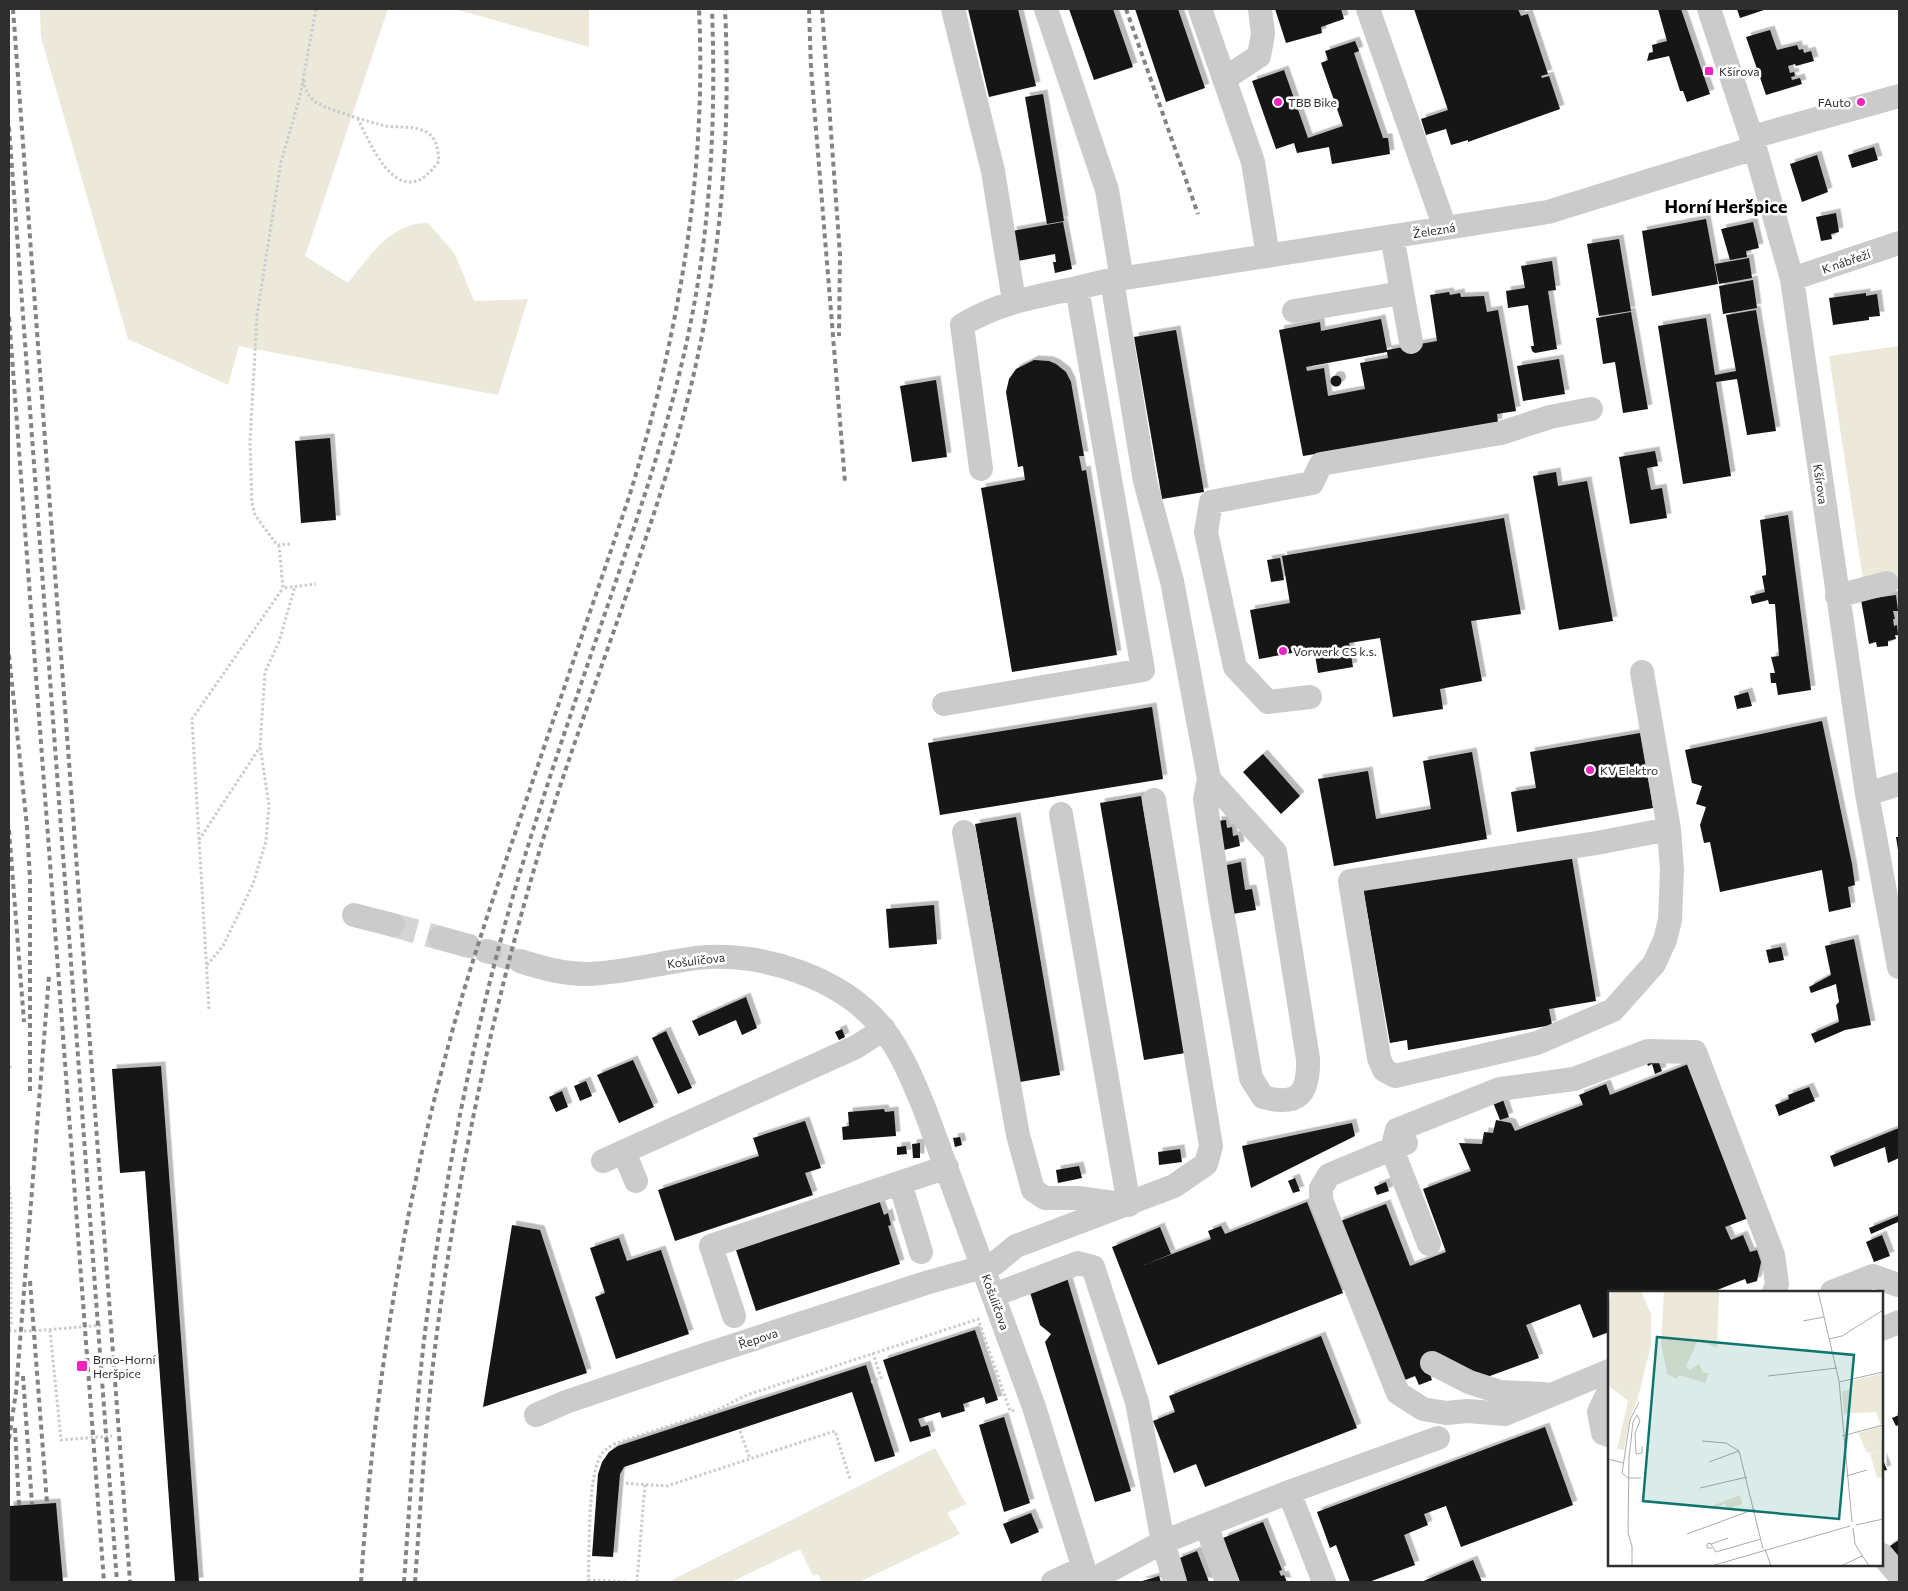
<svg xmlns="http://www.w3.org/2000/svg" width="1908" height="1591" font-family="Commissioner,sans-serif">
<defs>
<filter id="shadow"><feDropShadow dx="4.5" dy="-4.5" stdDeviation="0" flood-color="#0004"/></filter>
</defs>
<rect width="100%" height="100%" fill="#fff"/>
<path fill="#ece8da" d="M40 9H388L305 256 348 283C369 257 390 223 428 223L455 254 474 301 528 299 498 395 239 346 228 385 128 339 41 37Z
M455 9H589V47Z
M1899 346V585L1896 574 1863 579 1829 356Z
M935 1448 966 1504 947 1513 960 1534 859 1582H822L818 1574 813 1576 800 1549 731 1582H673L672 1580Z"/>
<path fill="#151515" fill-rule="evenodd" filter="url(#shadow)" d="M968 9H1018L1036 86 989 97Z
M1069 9H1113L1133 67 1094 80Z
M1135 9H1178L1205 88 1166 102Z
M1275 9H1341L1344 19 1321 27 1322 33 1286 43Z
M1414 9H1518L1521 16 1528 14 1548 74 1541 76 1542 78 1549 76 1560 109 1468 142V140L1451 145 1446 129 1426 135 1421 119 1448 110Z
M1658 9H1681L1710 94 1687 102 1683 91H1680L1669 56 1647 61 1649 53 1653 52 1652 45 1667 41Z
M1737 9H1767L1740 18Z
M1770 30 1777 50 1797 45 1799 50 1803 49 1804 53 1811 51 1814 61 1796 66 1795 64 1788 66 1790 73 1794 72 1795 76 1791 77 1792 80 1800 78 1802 84 1766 95 1746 37Z
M1355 41 1359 51 1354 53 1383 138H1388L1390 154 1332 164 1329 147 1297 153 1294 143 1276 149 1252 81 1284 70 1308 138 1343 126 1321 63 1328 60 1325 51Z
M1043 94 1064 221 1047 224 1025 97Z
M1874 147 1878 160 1852 168 1848 155Z
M1817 155 1828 192 1802 202 1790 164Z
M1836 213 1839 232 1831 234 1832 239 1821 241 1816 217Z
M1706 219 1718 284 1652 296 1642 231Z
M1063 222 1072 269 1055 273 1053 262H1056L1055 254 1018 261 1012 231Z
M1753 222 1759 248 1746 251 1747 257 1730 260 1721 229Z
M1619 239 1631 311 1599 316 1587 244Z
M1749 258 1752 278 1719 284 1715 264Z
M1552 261 1556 290 1548 291 1557 349 1535 353 1532 351 1531 346H1534L1528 305 1508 308 1506 291 1525 288 1521 266Z
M1753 280 1757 308 1723 314 1719 286Z
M1449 292 1450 295 1460 293 1461 297 1484 296 1487 312 1498 310 1516 411 1497 414 1498 423 1303 456 1279 330 1320 322 1321 331 1381 319 1387 350 1437 341 1430 295ZM1387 352 1388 358 1360 363 1365 389 1328 396 1324 368 1307 371 1306 367Z
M1866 293V296L1877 294 1880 316 1869 317V320L1833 325 1829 298Z
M1756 310 1776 431 1747 435 1737 379 1716 382 1731 476 1683 484 1658 326 1706 318 1715 375 1736 371 1726 315Z
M1631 312 1648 409 1623 413 1615 362 1603 364 1596 318Z
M1176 330 1204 492 1162 499 1134 337Z
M1559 359 1565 394 1523 401 1517 366Z
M1034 360 1049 361 1056 364 1066 372 1071 382 1084 456H1079L1082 471 1086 470 1117 655 1012 672 981 488 1025 480 1023 466 1018 467 1006 392 1009 379 1016 369Z
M1330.5 381a5.5 5.5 0 1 1 11 0a5.5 5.5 0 1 1-11 0Z
M936 380 947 457 912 462 900 386Z
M330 438 336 520 301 523 295 441Z
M1655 451 1658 466 1647 468 1651 490 1662 488 1667 518 1630 524 1619 457Z
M1556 472 1558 486 1587 481 1613 621 1559 630 1533 476Z
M1788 515 1811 690 1778 695 1776 683H1771L1770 673H1775L1771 657 1779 656 1775 604H1769L1768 600 1752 604 1750 596 1765 592 1762 576 1766 575V569L1760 520Z
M1504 518 1521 614 1471 621 1482 681 1440 689 1443 709 1393 717 1380 638 1349 643 1353 667 1318 673 1314 649 1259 659 1250 610 1290 603 1282 556Z
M1280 558 1284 580 1271 582 1267 560Z
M1896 595 1898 611H1893L1895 619H1893L1894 626 1897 625 1898 635H1895L1896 639 1888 641V646L1877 647 1876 642 1869 644 1861 600Z
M1748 692 1752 706 1737 709 1734 696Z
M1152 707 1163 779 940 815 928 743Z
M1822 721 1852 864 1855 885 1848 887 1851 907 1829 912 1822 870 1720 892 1710 842 1704 843 1700 825 1706 807 1696 804 1702 786 1692 783 1685 750Z
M1640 733 1653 808 1517 832 1511 792 1536 788 1530 752Z
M1472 752 1487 839 1334 866 1318 779 1368 771 1376 819 1431 809 1423 761Z
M1263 754 1300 796 1281 814 1243 772Z
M1141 796 1185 1053 1144 1060 1100 803Z
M1016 817 1060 1075 1020 1082 975 824Z
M1226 820 1227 828 1232 827 1233 836 1238 835 1240 846 1216 852 1217 821Z
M1896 837H1899V850H1898Z
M1571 853 1596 1001 1549 1009 1552 1025 1408 1050 1407 1040 1390 1043 1363 889Z
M1241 862 1245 890 1252 889 1256 910 1227 915 1218 867Z
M934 905 937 944 889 948 886 909Z
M1854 939 1871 1025 1845 1030 1815 1043 1811 1034 1839 1022 1836 1005 1839 1002 1836 984 1811 993 1809 987 1831 975 1825 946Z
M1781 947 1784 960 1769 963 1766 950Z
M746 997 757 1028 742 1035 736 1020 699 1036 692 1021Z
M842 1029 845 1037 839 1040 835 1032Z
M666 1031 692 1088 678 1094 652 1038Z
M1656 1055 1662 1071 1655 1074 1652 1064 1648 1066 1645 1059Z
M633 1060 654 1107 619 1123 597 1075Z
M1691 1063 1751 1217 1725 1227 1731 1240 1743 1235 1750 1252 1757 1250 1761 1262 1757 1281 1747 1284 1745 1279 1712 1292H1609V1332L1593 1338 1580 1304 1526 1325 1539 1358 1479 1380 1428 1370 1432 1380 1419 1385 1415 1376 1400 1382 1338 1222 1386 1204 1410 1266 1446 1252 1423 1189 1471 1171 1459 1143 1482 1144 1484 1132 1493 1133 1496 1120 1511 1123 1515 1131 1583 1105 1579 1095 1606 1084 1610 1095Z
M161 1066 199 1582H175L145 1171 120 1173 112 1069Z
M586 1081 592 1096 580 1101 574 1086Z
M1809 1087 1815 1101 1779 1116 1775 1105 1789 1099 1788 1095Z
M562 1091 568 1107 556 1112 549 1097Z
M1502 1097 1509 1117 1500 1120 1492 1100Z
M884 1109 885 1112 894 1111 896 1136 843 1140 842 1127 849 1126 848 1112Z
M805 1121 821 1168 805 1173 813 1195 675 1241 658 1190 759 1156 753 1138Z
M1352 1123 1355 1136 1251 1188 1242 1146Z
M1899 1128V1158L1888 1163 1885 1147 1834 1167 1830 1156Z
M960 1137 962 1145 955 1147 953 1138Z
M920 1143V1158H913L912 1144Z
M906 1146 907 1154 897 1155V1147Z
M1180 1149 1182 1162 1159 1165 1158 1152Z
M1079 1166 1082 1178 1058 1183 1056 1170Z
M1295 1178 1300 1191 1293 1193 1288 1181Z
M1386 1182 1389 1191 1377 1195 1374 1187Z
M879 1200 884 1215 888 1213 891 1225 888 1226 900 1264 756 1311 735 1247Z
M1307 1202 1343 1293 1158 1365 1112 1247 1160 1227 1171 1254 1144 1265 1211 1239 1208 1231 1221 1226 1225 1234Z
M1898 1216V1222L1871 1234 1869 1228Z
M512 1225 540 1230 587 1373 483 1407Z
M1882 1235 1890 1256 1874 1262 1866 1242Z
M619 1238 627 1261 661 1250 689 1334 616 1359 595 1297 605 1293 590 1248Z
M1067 1278 1131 1491 1095 1502 1045 1342 1051 1334 1040 1325 1029 1289Z
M975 1330 998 1400 986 1404 984 1397 963 1404 965 1411 942 1418 940 1412 918 1419 921 1427 928 1425 931 1436 910 1442 883 1360Z
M1321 1336 1357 1428 1205 1487 1196 1464 1174 1473 1153 1421 1175 1412 1169 1396Z
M866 1365 895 1456 875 1462 852 1392 624 1467 620 1474 613 1557 592 1556 598 1474 602 1462 609 1452 618 1446Z
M1899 1415V1425L1896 1426 1892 1418Z
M1004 1417 1030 1503 1004 1512 979 1425Z
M1545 1427 1573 1505 1461 1547 1446 1506 1424 1514 1428 1525 1404 1535 1415 1565 1369 1582H1350L1336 1545 1330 1548 1317 1512Z
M1882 1457 1887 1470 1882 1471Z
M56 1503 63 1582H9V1506Z
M1031 1513 1039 1532 1011 1544 1003 1524Z
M1263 1522 1282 1570 1279 1571 1281 1576 1284 1575 1287 1582H1240L1223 1538Z
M1899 1540V1562L1887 1548Z
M1197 1551 1209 1582H1186L1177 1559Z
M1473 1560 1482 1582H1421Z
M1159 1576 1161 1582H1139Z"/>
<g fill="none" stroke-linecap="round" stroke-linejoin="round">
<path stroke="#d5d5d5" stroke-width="24" stroke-dasharray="24 12" stroke-linecap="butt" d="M393 925 440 938
M490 952 520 961"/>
<path stroke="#cbcbcb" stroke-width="3" stroke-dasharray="2.5 2.5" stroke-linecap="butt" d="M304 80C304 88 307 94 313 100 321 108 373 123 386 126 400 128 415 125 428 133 437 139 438 151 439 161 401 215 374 152 358 119
M290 544 277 545 255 515 252 502 250 442 257 315 281 162 300 96 316 9
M279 545 283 588 316 584
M199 840 260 747
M207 965 223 946 253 884 266 841 269 805 260 746 265 672 279 642 295 586
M209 1009 192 719 283 588
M9 1067H13
M9 1187 11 1202V1325L9 1330
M50 1330 61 1440 112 1436
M9 1331H33L104 1325
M871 1382 881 1378 873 1353
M740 1431 750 1459
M621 1483 667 1486 835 1431 850 1479
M588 1580 628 1582
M588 1582C590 1553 587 1481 600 1457 603 1450 608 1448 614 1444L717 1410 747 1395 978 1319 1010 1411 1015 1410
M637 1582 645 1484"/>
<path stroke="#cbcbcb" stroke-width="24" d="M953 9 993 171 1014 301
M1046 9 1107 190 1122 279
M1200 9 1253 162 1268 256
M1368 9 1445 228
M1709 9 1755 148 1792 279 1867 794 1899 967
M1224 79 1259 56 1263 34 1260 9
M1752 137 1899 96
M1392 236 1411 342
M1792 279 1899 243
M1112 281 1145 481 1172 581 1209 779 1275 852 1308 1059C1309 1093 1299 1107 1263 1097L1251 1078 1220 900 1205 799 1209 779
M1294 311 1402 293
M981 469 962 325C1000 302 1035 297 1077 288
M1837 596 1887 583
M1642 672 1669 829 1672 870 1670 920 1665 940 1654 964 1613 1010 1537 1043 1395 1076 1384 1070 1379 1058 1350 881 1597 843 1669 829
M1310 697 1268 702 1235 667 1206 532 1211 502 1312 483 1321 464 1501 433 1550 417 1591 409
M944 704 1143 670 1077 288 1106 281 1548 212 1755 148
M1867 794 1899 784
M964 832 1018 1135 1033 1190 1045 1198H1078L1129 1205 1061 814
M354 915 393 925
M440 938 469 946
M486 951 490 952
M520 961C541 968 564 974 587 974 624 973 659 963 696 958 760 951 843 977 884 1030 902 1053 914 1083 925 1110L1034 1407 1088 1582
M1406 1143 1329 1175 1321 1188V1200L1398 1393 1423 1409 1446 1413 1468 1411 1505 1414 1609 1371
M624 1152 636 1181
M603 1161 856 1047 884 1029
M900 1183 921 1252
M1429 1244 1392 1149 1397 1130 1500 1089 1574 1079 1648 1051 1695 1052 1773 1255 1777 1284 1774 1292
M1832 1292 1873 1276 1898 1285
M994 1295 1078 1263 1093 1267 1137 1402 1163 1542 1175 1582
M734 1316 711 1246 947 1167
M1882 1329 1899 1322
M1432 1363 1469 1382 1500 1392 1544 1394
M1609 1396 1606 1397 1599 1412 1603 1433 1609 1435
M536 1415 566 1402 701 1356 929 1282 994 1264 1016 1246 1174 1186 1206 1164 1211 1146 1154 800
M1289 1492 1324 1582
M1206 1525 1227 1582
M1882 1555 1899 1575
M1053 1582 1083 1568
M1088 1582 1163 1542 1289 1492 1438 1438"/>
<path stroke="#838383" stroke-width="4" stroke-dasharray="5 4" stroke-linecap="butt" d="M13 9 130 1582
M809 9 811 68 845 482
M822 9 840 255 839 336
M1126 9 1198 214
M9 127 117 1582
M9 317 104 1582
M9 655 27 827 30 879V1095
M9 830 24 1022
M30 1281 47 1503
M23 1376 32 1504
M15 1428 19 1505
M9 1439 16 1392 49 976
M361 1582C373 1400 401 1219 449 1043 471 961 499 881 526 801 560 699 595 598 629 497 678 338 707 175 699 9
M404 1582C410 1499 415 1415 425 1332 443 1188 471 1043 511 903 543 792 582 682 619 572 646 493 672 413 689 331 711 225 716 117 712 9
M415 1582C421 1499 426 1415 437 1332 459 1169 493 1007 540 849 582 712 636 579 676 442 717 302 732 154 725 9"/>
</g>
<g fill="#f024c0" stroke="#fff" stroke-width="2">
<rect x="1704" y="66" width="10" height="10" rx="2.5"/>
<circle cx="1278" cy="102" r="5"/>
<circle cx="1861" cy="102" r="5"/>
<circle cx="1283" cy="651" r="5"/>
<circle cx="1590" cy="770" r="5"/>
<rect x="76" y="1360" width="12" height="12" rx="2.5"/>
</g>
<g text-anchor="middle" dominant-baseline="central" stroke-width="5" stroke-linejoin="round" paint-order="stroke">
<g font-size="12" fill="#2e2e2e" stroke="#fff" text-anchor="start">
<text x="1719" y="71">Kšírova</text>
<text x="1288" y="102">TBB Bike</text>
<text x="1851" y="102" text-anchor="end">FAuto</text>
<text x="1293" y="651">Vorwerk CS k.s.</text>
<text x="1600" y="770">KV Elektro</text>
<text x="93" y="1359">Brno-Horní<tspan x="93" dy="14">Heršpice</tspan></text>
</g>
<g font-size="12" fill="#2e2e2e" stroke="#fff">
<text transform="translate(1434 230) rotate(-9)">Železná</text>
<text transform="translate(1846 261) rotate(-19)">K nábřeží</text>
<text transform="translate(1821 484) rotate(82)">Kšírova</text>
<text transform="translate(696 960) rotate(-7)">Košuličova</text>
<text transform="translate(996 1302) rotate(70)">Košuličova</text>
<text transform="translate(758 1338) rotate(-18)">Řepova</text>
</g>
<g font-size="18" font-weight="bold" fill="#000" stroke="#fff">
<text x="1726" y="206">Horní Heršpice</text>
</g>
</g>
<g transform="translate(1608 1291)">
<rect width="275" height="275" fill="#fff"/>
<path d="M4 0H33L43 23V54L30 107 21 130 16 159 9 158 20 110 0 94V16ZM56 0H111L109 57 90 49 78 75 82 79 91 73 95 82H101L97 92 71 84 69 88 59 83 53 51ZM275 82V132L272 133 268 121 236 123 234 100 245 99 244 90ZM273 135 275 186 269 187 262 162 274 159 259 162 250 142ZM132 204 134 213 120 218 117 213 105 218 104 215Z" fill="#ece8da"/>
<path fill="none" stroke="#ababab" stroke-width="1" d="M210 0 231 90 244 231M195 30 216 26M221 48 234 45 275 19M160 85 229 77M231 91 275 81M31 111 22 129 14 182 20 187H33M234 145 275 134M94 150 118 152 131 160 155 258M0 168 15 172M101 171 131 160M238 185 259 179M92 197 139 186M248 234 275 228M245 237 247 253 261 275M79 243 147 218M103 253 120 247M104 257H99V253L102 252 108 261 153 248M157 258 163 275M24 275V255L20 242 21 167 25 131 29 124 32 130 27 142 28 163 34 162V155M103 275 242 235M233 275 254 265"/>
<path fill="#0f766e" fill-opacity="0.15" stroke="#0f766e" stroke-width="2.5" d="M49 46 246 64 231 228 35 210Z"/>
<rect width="275" height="275" fill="none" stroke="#2e2e2e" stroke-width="2.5"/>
</g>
<rect width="1908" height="1591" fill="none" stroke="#2e2e2e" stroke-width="20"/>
</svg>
